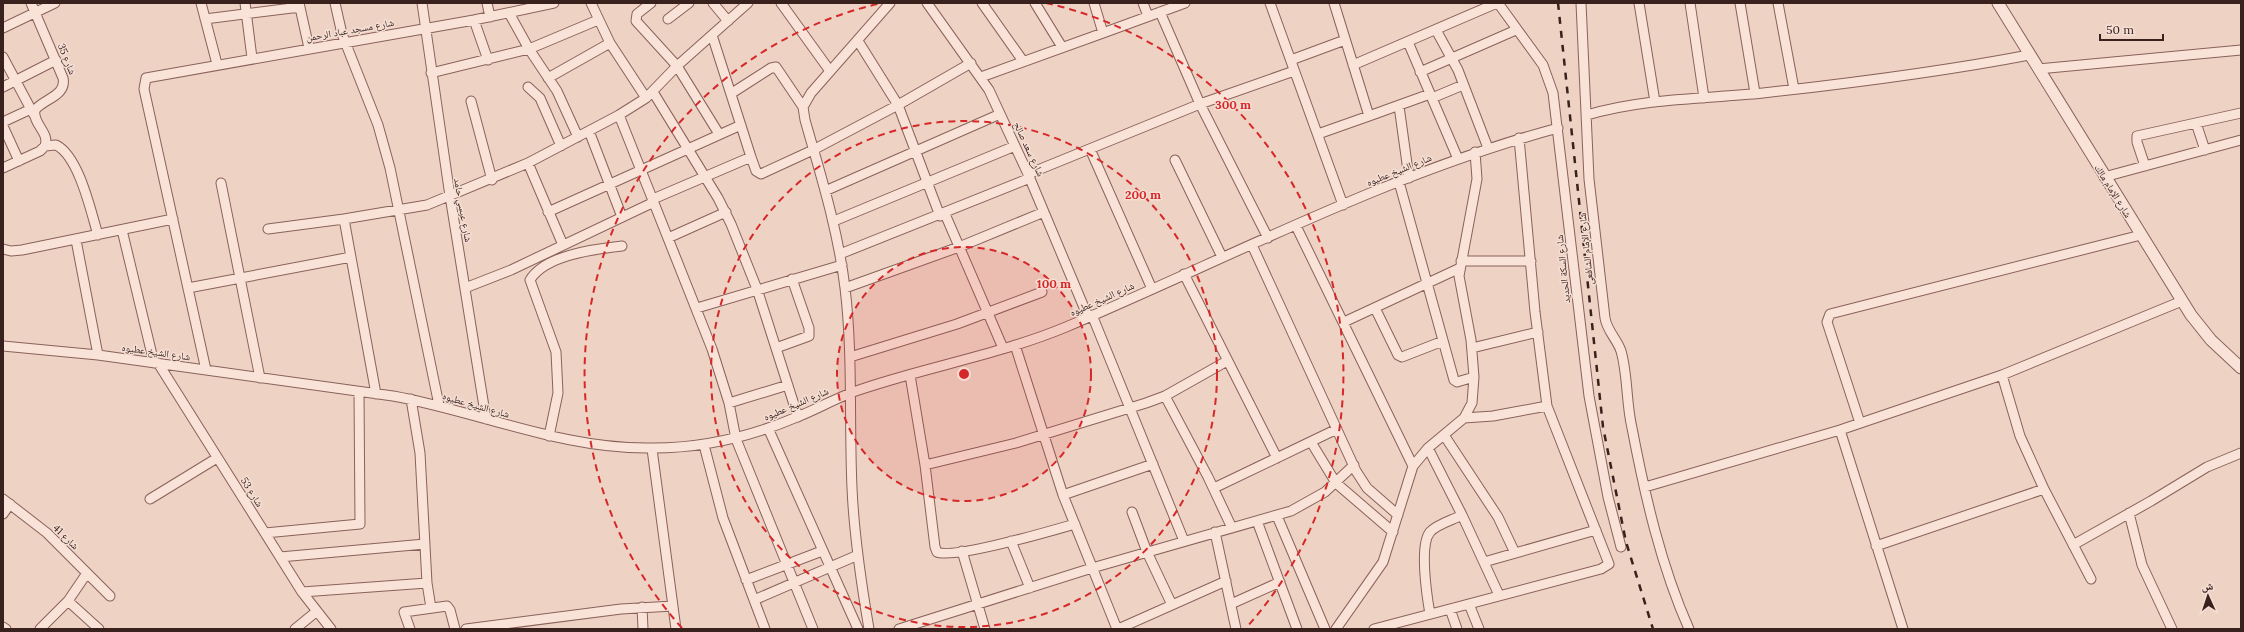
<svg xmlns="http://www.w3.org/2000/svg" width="2244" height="632" font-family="Lora,'Noto Naskh Arabic',serif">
<rect width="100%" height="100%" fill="#eed2c4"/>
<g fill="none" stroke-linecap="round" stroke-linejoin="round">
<g stroke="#89625a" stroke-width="11">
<path id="minor" d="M201 3 217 64
M245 3 252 58
M299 3 309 48
M335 3 342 34 378 125 390 168 439 405
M422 3 450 196 486 419
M487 3 490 17
M591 3 610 43 646 98
M651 3 637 14 636 21 677 66 719 134
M713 3 728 21
M781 3 830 71
M927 3 989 90 1028 174 1088 317
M982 3 1023 61
M1035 3 1062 47
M1094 3 1103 33 1185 3
M1143 3 1148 16
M1270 3 1343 205
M1334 3 1369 116 1430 94
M1498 3 1543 65 1553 93 1589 396 1608 497 1621 547
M1581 3 1589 179 1605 318C1607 331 1617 339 1621 351 1628 375 1626 403 1632 428 1645 496 1661 566 1689 629
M1639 3 1655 102
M1690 3 1704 98
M1740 3 1755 93
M1778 3 1794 89
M1160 12 1200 104 1268 238
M509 13 529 49 557 91 578 137
M205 19 300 7
M668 19 689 3
M474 20 488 60
M3 28 55 3
M1436 30 1458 70 1488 148
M712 35 751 157 756 171 761 174 813 150 898 105 971 63
M858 41 898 105 940 216
M1408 42 1458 159
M3 57 34 115
M1291 60 1345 40
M1353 65 1497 3
M2038 69 2241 50
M1420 72 1516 30
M431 73 529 49 598 20
M981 77 1103 33
M548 78 610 43
M3 87 56 60
M528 87 540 98 561 146
M653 92 718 198 731 224 757 289 798 417
M732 93 771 68 776 67 803 107
M1432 98 1463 85
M471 101 492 180
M1399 106 1409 178
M619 115 712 349 729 403 736 439 813 629
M1587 115C1644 98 1704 99 1763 93 1853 83 1941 72 2029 55
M3 122 31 109
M2196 123 2205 150
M3 126 19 161
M589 131 622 217
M1318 134 1369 116
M45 146 56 145C79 156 91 212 98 235
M1090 149 1152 289
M1175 160 1222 257
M528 163 563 245
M2145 166 2137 142V136L2241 113
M3 168 40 151 45 146C50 132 32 124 35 110 43 99 67 96 63 78L31 3
M1028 174 1200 104 1294 71
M2104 177 2241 140
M1399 182 1454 380 1457 382 1474 377
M221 183 260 378
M825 191 1000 114
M653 199 751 157
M548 212 741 125
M945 214 1003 348
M344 219 376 394
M834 221 1015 146
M1296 226 1413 466
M268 229 344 219 427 205 528 163 619 115 646 98 677 66 748 3
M122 230 154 363
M668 238 726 212
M76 240 98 355
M1252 245 1356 471 1367 488 1398 515
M3 249 11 251 22 250 173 219
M840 254 1030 178
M1461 261H1531
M1184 274 1277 458
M188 288 351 257
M465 288 511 270 654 202
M845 288 959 247 1044 212
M697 308 842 265
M1375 308 1398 355 1402 357 1443 341
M1092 315 1184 541
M1344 322 1460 268
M1015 345 1063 495 1117 629
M3 346 98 355 393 396C481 412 563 450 653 448 703 448 750 437 797 417 820 408 841 395 865 388 931 366 1001 354 1066 327 1229 258 1387 174 1558 128
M776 348 809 336V328L792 279
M1472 348 1538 332
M850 357 957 324 1042 292
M158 363 302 592 331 629
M206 370 144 89 146 78 474 20 554 3
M910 375 925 465 935 547 937 552C953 560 1054 530 1075 524
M2002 375 2020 436 2044 489 2091 579
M1165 396 1208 477 1232 528
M411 399 420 453 427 583 431 608
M729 403 788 385
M1464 418 1493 416 1547 406
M1860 423 1827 322 1830 314 2141 235
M768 428 858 629
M1840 430 1903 629
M1444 435 1498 517 1515 553
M549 436 558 393 556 352 530 280C545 255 595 249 622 246
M1311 442 1336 483 1393 532
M704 445 723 518 765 629
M1428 448 1462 515 1499 595
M652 449 676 629
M925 465 1016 443 1146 403 1165 396 1227 361
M1645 487 1840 430 2002 375 2182 301
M1214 488 1337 429
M1063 495 1153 464
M3 499 47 533 110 596
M150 499 217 458
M1132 512 1147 552 1172 605
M2129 513 2142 565 2172 629
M3 514 10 504
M1277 516 1325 629
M1257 521 1297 629
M1215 532 1236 629
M265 533 360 524 359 392
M1011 541 1030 588
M2073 545 2151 501 2207 467 2241 453
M1876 546 2044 489
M962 551 985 629
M280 557 425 544
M1484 562 1596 530
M746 580 822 551
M302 592 427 583
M754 600 858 555
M68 601 99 629
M1231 604 1280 582
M1469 604 1479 629
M642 607 643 629
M1450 609 1457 629
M1430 614C1427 597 1419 545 1430 532 1437 524 1453 520 1462 515
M3 627 6 629
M40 629 68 601 87 573
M295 629 317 611
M410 629 404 612 447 606 450 610 455 629
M466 629 621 609 673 606
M869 629C861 582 854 535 852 488 849 421 853 354 845 288 838 230 821 176 805 120L803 107 811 93 890 3
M899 629 1092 568 1291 511 1325 492 1354 465
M1118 629 1226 581
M1336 629 1383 562 1413 466 1428 448 1464 418 1472 403 1474 377 1471 340 1459 276 1477 179 1475 152
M1374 629 1601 569 1609 564 1547 406 1535 312 1519 138"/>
</g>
<g stroke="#89625a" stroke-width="13">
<path id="tertiary" d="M1998 3 2191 315 2211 340 2241 368"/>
</g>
<use href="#minor" stroke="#f9e2d7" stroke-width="9"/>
<use href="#tertiary" stroke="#f9e2d7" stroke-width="11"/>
<path stroke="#39211e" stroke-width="2.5" stroke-dasharray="7 7" stroke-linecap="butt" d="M1558 3 1603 427 1626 542 1653 629"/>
</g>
<circle cx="964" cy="374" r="127" fill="#d62828" fill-opacity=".12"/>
<g fill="none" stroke="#d62828" stroke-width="2" stroke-dasharray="7 5">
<circle cx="964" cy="374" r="127"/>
<circle cx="964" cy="374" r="253"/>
<path d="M682 628A380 380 0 0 1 882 3M1046 3A380 380 0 0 1 1246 628"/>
</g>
<g text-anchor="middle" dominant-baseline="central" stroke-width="3" stroke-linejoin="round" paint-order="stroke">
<g font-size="10" fill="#39211e" stroke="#f5dfd4">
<text transform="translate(350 30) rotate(-10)">شارع مسجد عباد الرحمن</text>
<text transform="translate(67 59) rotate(68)">شارع 35</text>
<text transform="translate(1029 149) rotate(65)">شارع سعد صالح</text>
<text transform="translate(1399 170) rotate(-22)">شارع الشيخ عطيوه</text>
<text transform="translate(2113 191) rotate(58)">شارع الإمام مالك</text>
<text transform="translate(463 210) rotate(80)">شارع عيسي حامد</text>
<text transform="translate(1586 249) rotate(-96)">شارع الإمام الشافعى</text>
<text transform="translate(1563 269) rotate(-96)">شارع السكة الحديد</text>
<text transform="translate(1102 299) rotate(-24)">شارع الشيخ عطيوه</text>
<text transform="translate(156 352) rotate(8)">شارع الشيخ عطيوه</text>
<text transform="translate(796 404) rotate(-23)">شارع الشيخ عطيوه</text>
<text transform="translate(476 405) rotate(16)">شارع الشيخ عطيوه</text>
<text transform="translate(252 492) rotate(58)">شارع 53</text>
<text transform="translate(66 537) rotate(44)">شارع 41</text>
</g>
</g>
<circle cx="964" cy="374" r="6" fill="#d62828" stroke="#f5dfd4" stroke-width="2"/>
<g font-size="12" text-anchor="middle" font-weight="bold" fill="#d62828" stroke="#f5dfd4" stroke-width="3" stroke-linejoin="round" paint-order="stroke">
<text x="1233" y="109">300 m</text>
<text x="1143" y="199">200 m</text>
<text x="1054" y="288">100 m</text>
</g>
<rect width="2244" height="632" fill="none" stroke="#39211e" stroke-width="8"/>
<g transform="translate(2208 596) rotate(357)" stroke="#f5dfd4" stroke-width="3" paint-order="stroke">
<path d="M0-3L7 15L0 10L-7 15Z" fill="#39211e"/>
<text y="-6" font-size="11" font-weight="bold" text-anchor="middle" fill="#39211e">ش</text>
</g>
<path d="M2100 34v6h63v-6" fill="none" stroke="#39211e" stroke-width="2"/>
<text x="2106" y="34" font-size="12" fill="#39211e" stroke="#f5dfd4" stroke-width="3" paint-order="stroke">50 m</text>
</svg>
